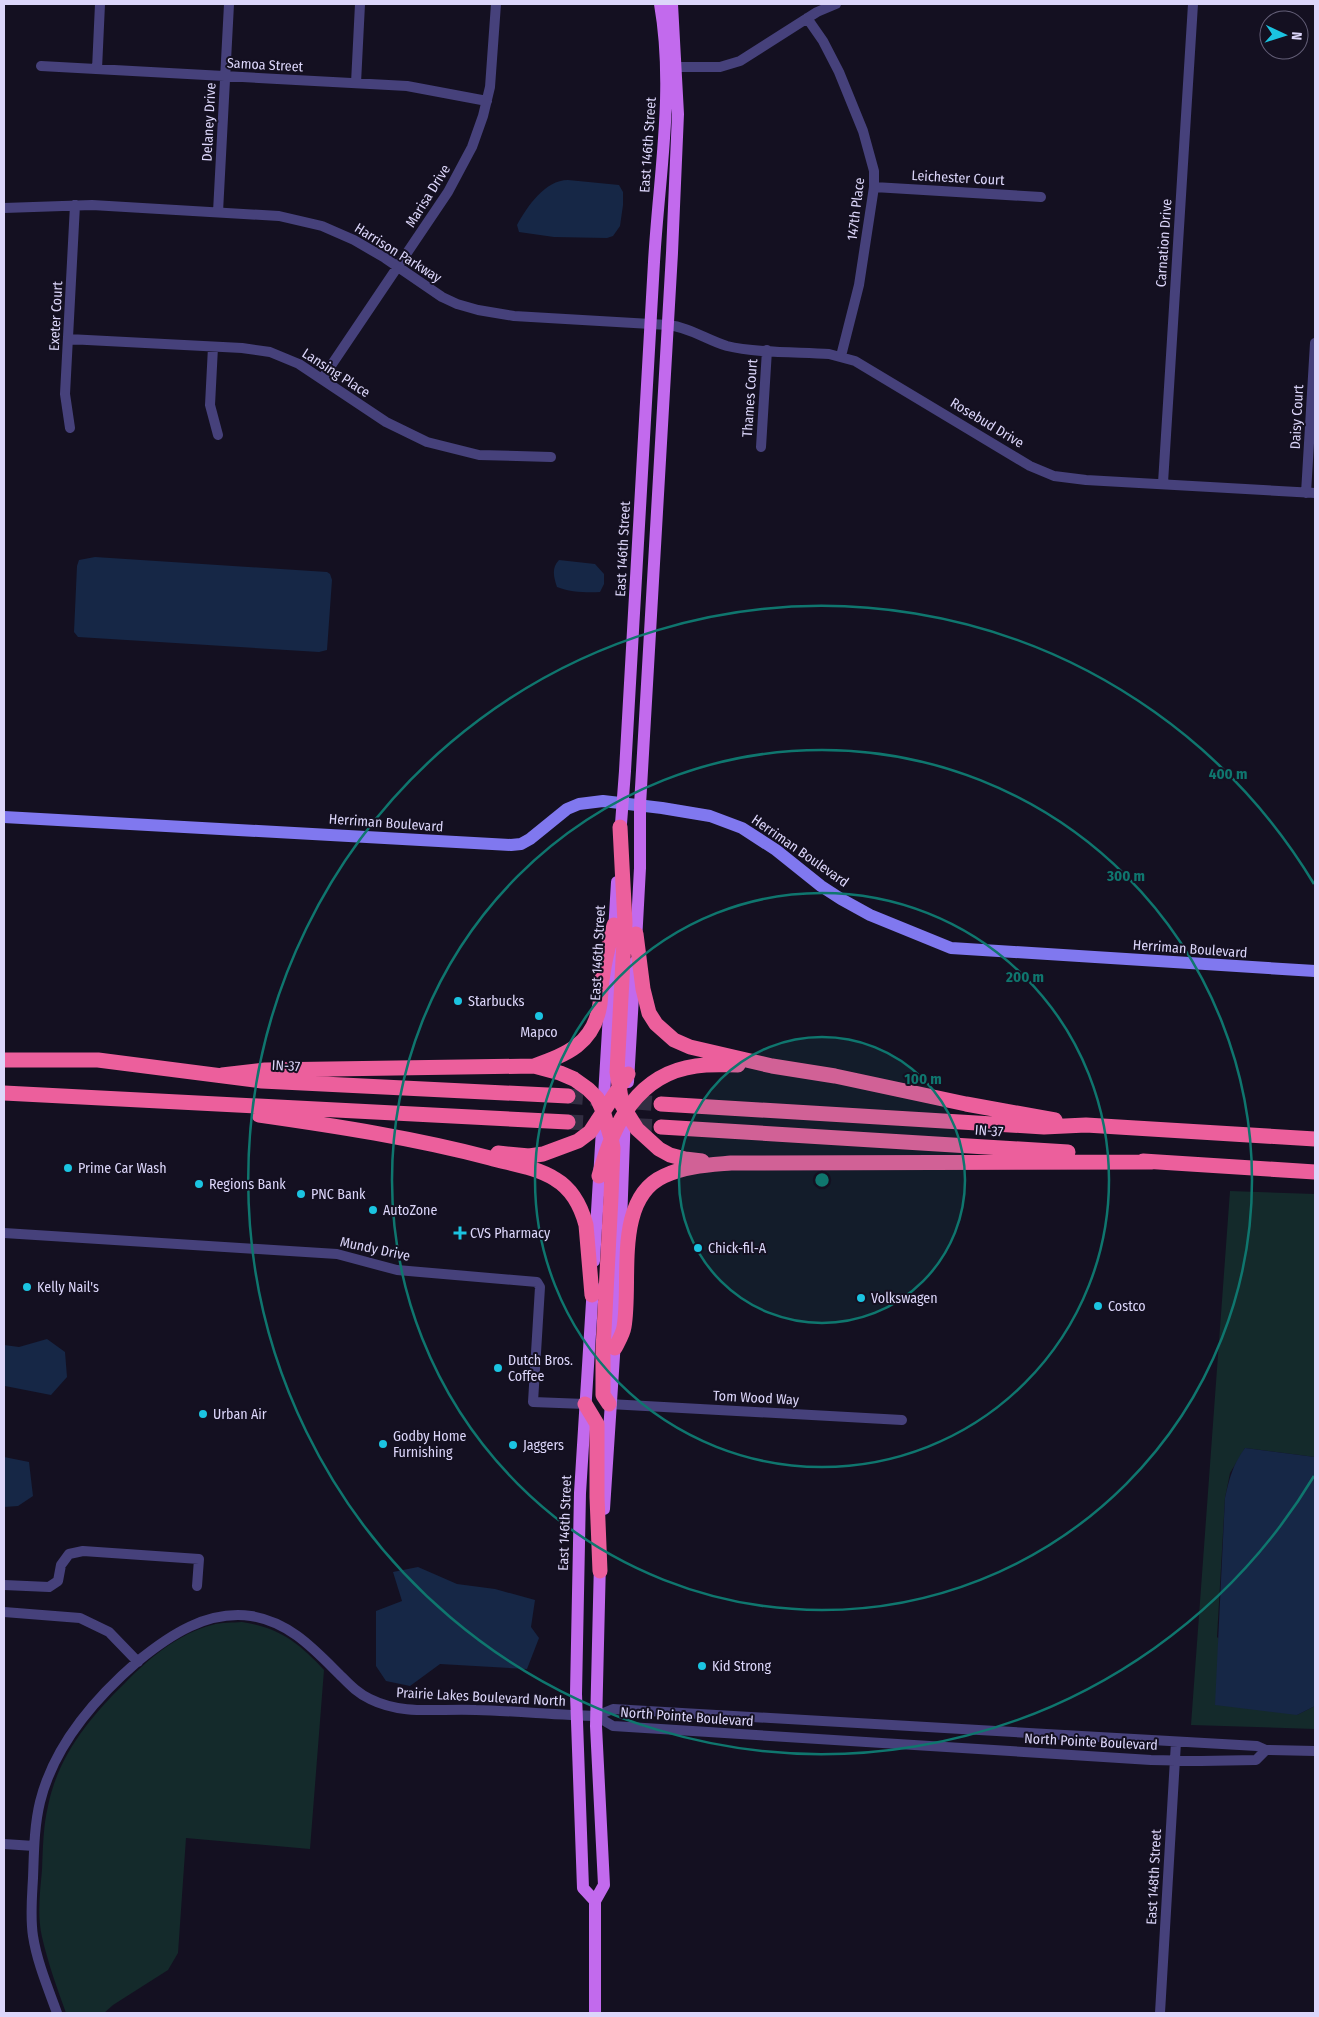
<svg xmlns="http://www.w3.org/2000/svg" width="1319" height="2017" font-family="'Fira Sans Condensed',sans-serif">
<rect width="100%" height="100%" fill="#141021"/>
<path fill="#142a2b" d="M1230 1191 1315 1194V1457L1245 1448 1230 1473 1225 1498 1217 1637 1297 1715 1315 1706V1729L1191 1725Z
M242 1622C280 1628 299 1643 324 1670L310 1849 186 1838 178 1953 168 1970 113 2005 104 2013H66C57 1988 48 1963 42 1937 37 1915 40 1892 42 1870 43 1848 43 1827 48 1806 58 1756 90 1717 125 1683 149 1658 178 1634 212 1625 221 1622 232 1623 242 1622Z"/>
<path fill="#162746" d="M568 180 619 185 623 192V205L620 226 613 236 607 238 554 237 519 232 517 225C527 207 545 180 568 180Z
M95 557 327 572 330 574 332 580 327 650 319 652 78 637 74 632 77 566 79 560Z
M559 560 595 564 604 574V584L600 592C588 593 569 592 557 587 554 578 551 568 559 560Z
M47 1339 65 1352 67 1377 51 1395 5 1386 4 1345 19 1347Z
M1245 1448 1315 1457V1706L1297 1715 1215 1705 1225 1498C1229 1479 1233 1464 1245 1448Z
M4 1457 29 1462 33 1496 18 1506 4 1507Z
M418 1567 457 1584 495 1589 535 1600 531 1627 539 1638 527 1669 440 1664 410 1686 386 1681 376 1666V1611L402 1601 393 1572Z"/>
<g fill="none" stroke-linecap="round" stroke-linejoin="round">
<path stroke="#322e42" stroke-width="15" stroke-dasharray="15 8" stroke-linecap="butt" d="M568 1096 661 1104
M568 1122 661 1127"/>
<path stroke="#46417b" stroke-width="10" d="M807 18 823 41 839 72 863 131 874 171V187L859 285 841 356
M41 66 407 86 487 101
M676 67H720L740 61 817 12 836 4
M97 69 100 4
M356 83 360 4
M874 187 1041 197
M4 208 92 205 279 216 322 226 354 240 385 258 442 297 457 304 478 310 514 316 668 325C689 327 707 340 727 346 755 353 798 352 829 354L855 361 1030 466 1054 476 1086 480 1315 493
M218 212 229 4
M68 339 242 348 270 352 299 364 386 422 427 442 479 455 551 457
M213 347 210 405 218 435
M322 379 448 192 472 147 483 116 490 87 496 4
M70 428 65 394 75 205
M761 447 767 350
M1163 483 1193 4
M1306 493 1315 343
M4 1233 337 1254 397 1270 537 1282 540 1287 533 1402 585 1404
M609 1404 902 1420
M4 1585 49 1587 58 1581 61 1565 69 1554 83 1551 199 1559 197 1586
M4 1612 80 1618 109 1632 138 1662
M596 1716 613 1726 1151 1760 1201 1761 1256 1760 1266 1750
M4 1844 34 1846
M57 2013C48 1988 37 1962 33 1936 30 1917 32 1897 33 1878 34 1853 34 1827 40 1802 54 1745 94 1699 138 1661 170 1635 207 1610 251 1616 289 1622 313 1648 339 1674 349 1684 357 1693 370 1699 404 1716 439 1708 476 1710 516 1711 556 1715 596 1716L613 1709 1257 1746 1266 1750 1315 1751
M1160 2013 1176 1742"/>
<path stroke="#8078ef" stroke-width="12" d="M4 817 511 845 521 844 530 839 567 809 579 804 603 801 662 808 710 816 742 828 776 850 821 886 841 899 870 915 951 948 1315 971"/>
<path stroke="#c26aed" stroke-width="12" d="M620 837 625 771C635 601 645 431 654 262 659 175 675 90 660 4
M636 942 640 868V805L672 253 678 114 672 4
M628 1082 635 962
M594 1261 617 882
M593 1286 580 1493 576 1694 583 1888 595 1901
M604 1509 619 1279 625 1112
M595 2013V1901L604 1885 596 1726 600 1561"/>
<path stroke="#ec5f9c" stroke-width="15" d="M620 827 625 923 617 1072 622 1105 637 1129 659 1149 670 1155 685 1159 702 1161
M636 934 643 989 649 1013 656 1024 674 1040 690 1047 772 1066 835 1076 966 1104 1055 1120
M4 1060H98L262 1081 568 1096
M534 1066C567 1054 594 1044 600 1004 601 994 601 984 603 974 605 957 610 941 614 925
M222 1075 265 1070 534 1066 560 1073 574 1079 588 1089 597 1098 603 1111 611 1138 613 1148 611 1197 603 1350V1395L609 1404
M4 1093 568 1122
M661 1104 1044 1127 1086 1125 1315 1139
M259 1115C336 1126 414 1138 490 1158 511 1164 536 1167 555 1179 572 1189 581 1206 586 1225L592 1295
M661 1127 1068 1152
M498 1153 529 1156 543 1154 578 1141 590 1132 628 1074
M1143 1161 1315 1172
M599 1176C613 1124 637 1074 696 1066 710 1064 724 1065 738 1065
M615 1348C618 1342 623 1334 624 1327 632 1282 613 1199 664 1176 685 1166 709 1165 731 1163L1152 1162
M585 1404 597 1424V1497L600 1571"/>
</g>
<circle cx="822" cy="1180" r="143" fill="#0f766e" fill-opacity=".12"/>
<g fill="none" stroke="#0f766e" stroke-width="2.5">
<circle cx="822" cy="1180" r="143"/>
<circle cx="822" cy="1180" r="287"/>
<circle cx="822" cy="1180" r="430"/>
<path d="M1314 1476A574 574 0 1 1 1314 884"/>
</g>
<g fill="#1bc4e1" stroke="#141021" stroke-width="2">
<circle cx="458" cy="1001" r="5"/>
<circle cx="539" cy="1016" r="5"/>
<circle cx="68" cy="1168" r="5"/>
<circle cx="199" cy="1184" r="5"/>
<circle cx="301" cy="1194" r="5"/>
<circle cx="373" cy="1210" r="5"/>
<path d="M457.5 1225.5h5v5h5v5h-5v5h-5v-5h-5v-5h5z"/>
<circle cx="698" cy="1248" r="5"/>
<circle cx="27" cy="1287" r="5"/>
<circle cx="861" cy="1298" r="5"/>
<circle cx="1098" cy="1306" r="5"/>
<circle cx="498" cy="1368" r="5"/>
<circle cx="203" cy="1414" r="5"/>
<circle cx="383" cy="1444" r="5"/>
<circle cx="513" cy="1445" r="5"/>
<circle cx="702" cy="1666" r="5"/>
</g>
<g text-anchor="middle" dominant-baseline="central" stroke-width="4" stroke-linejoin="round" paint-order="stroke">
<g font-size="14" fill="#dcd6fa" stroke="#141021">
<text transform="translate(265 65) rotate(3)">Samoa Street</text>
<text transform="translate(209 122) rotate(-87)">Delaney Drive</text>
<text transform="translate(648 145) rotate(-86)">East 146th Street</text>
<text transform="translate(958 178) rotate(3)">Leichester Court</text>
<text transform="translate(428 196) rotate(-58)">Marisa Drive</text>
<text transform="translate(856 209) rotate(-83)">147th Place</text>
<text transform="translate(1164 243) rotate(-86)">Carnation Drive</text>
<text transform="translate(398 253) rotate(32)">Harrison Parkway</text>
<text transform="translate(56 316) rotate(-87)">Exeter Court</text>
<text transform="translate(336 373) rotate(33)">Lansing Place</text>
<text transform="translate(750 398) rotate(-86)">Thames Court</text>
<text transform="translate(1297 417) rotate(-87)">Daisy Court</text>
<text transform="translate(987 423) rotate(31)">Rosebud Drive</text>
<text transform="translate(623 549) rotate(-87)">East 146th Street</text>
<text transform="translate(386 823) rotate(4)">Herriman Boulevard</text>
<text transform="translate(800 851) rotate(35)">Herriman Boulevard</text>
<text transform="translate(1190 949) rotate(4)">Herriman Boulevard</text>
<text transform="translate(598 953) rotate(-87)">East 146th Street</text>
<text transform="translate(286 1066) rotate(3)">IN-37</text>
<text transform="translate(989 1131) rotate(4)">IN-37</text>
<text transform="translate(375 1249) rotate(12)">Mundy Drive</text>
<text transform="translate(756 1398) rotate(3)">Tom Wood Way</text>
<text transform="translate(565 1523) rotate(-88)">East 146th Street</text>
<text transform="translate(481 1697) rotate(3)">Prairie Lakes Boulevard North</text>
<text transform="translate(687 1717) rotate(4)">North Pointe Boulevard</text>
<text transform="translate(1091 1742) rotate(3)">North Pointe Boulevard</text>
<text transform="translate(1154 1877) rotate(-87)">East 148th Street</text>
</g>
<g font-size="14" fill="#dcd6fa" stroke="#141021" text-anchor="start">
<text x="468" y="1001">Starbucks</text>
<text x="539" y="1032" text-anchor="middle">Mapco</text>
<text x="78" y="1168">Prime Car Wash</text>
<text x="209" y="1184">Regions Bank</text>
<text x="311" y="1194">PNC Bank</text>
<text x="383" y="1210">AutoZone</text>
<text x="470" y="1233">CVS Pharmacy</text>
<text x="708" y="1248">Chick-fil-A</text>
<text x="37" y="1287">Kelly Nail's</text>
<text x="871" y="1298">Volkswagen</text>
<text x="1108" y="1306">Costco</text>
<text x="508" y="1360">Dutch Bros.<tspan x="508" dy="16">Coffee</tspan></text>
<text x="213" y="1414">Urban Air</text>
<text x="393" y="1436">Godby Home<tspan x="393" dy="16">Furnishing</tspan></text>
<text x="523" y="1445">Jaggers</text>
<text x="712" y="1666">Kid Strong</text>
</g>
</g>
<circle cx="822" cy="1180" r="8" fill="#0f766e" stroke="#141021" stroke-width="2.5"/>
<g font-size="15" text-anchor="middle" font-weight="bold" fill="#0f766e" stroke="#141021" stroke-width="4" stroke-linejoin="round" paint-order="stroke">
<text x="1228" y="779">400 m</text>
<text x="1126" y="881">300 m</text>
<text x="1025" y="982">200 m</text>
<text x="923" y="1084">100 m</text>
</g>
<rect width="1319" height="2017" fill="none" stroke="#dcd6fa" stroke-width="10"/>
<g transform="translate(1284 35) rotate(94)"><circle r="24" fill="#141021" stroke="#645f78"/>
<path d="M0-4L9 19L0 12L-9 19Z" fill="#1bc4e1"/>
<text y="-8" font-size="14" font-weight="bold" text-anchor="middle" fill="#dcd6fa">N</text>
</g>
</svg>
